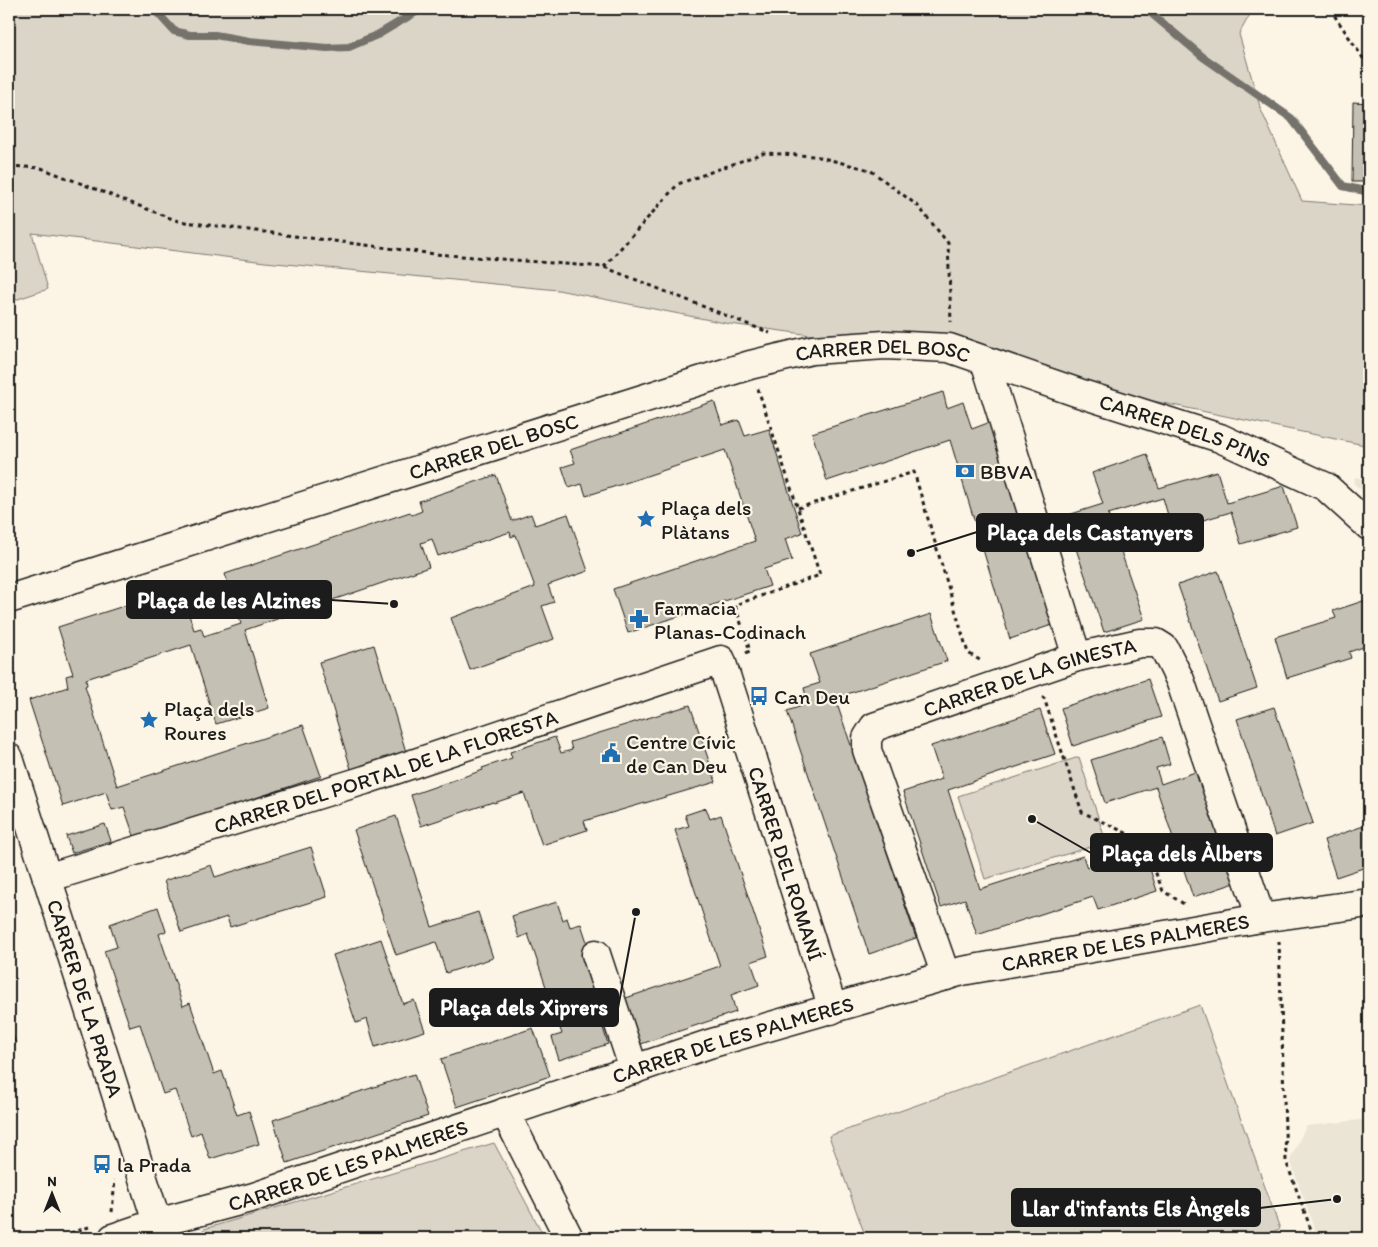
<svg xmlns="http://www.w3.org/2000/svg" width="1378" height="1247" font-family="Itim,sans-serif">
<rect width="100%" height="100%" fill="#fcf5e5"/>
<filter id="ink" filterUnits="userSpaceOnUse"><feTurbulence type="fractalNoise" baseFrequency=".02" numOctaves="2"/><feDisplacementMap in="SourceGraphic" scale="10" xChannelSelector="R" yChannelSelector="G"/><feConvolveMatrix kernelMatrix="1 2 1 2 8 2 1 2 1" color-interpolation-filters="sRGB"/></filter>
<g filter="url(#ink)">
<path fill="#ebe5d6" d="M1355 477 1369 481V496L1354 484Z
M1369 1119V1238H1318L1290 1160 1306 1126Z"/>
<path fill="#dbd5c8" stroke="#7c7872" d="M9 9H1253L1239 34 1261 110 1302 201 1369 206V446L885 345 730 324 558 290 265 262 32 233 48 289 9 302Z
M1079 757 1106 842 985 879 958 796Z
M1200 1005 1280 1229 1254 1238H866L829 1136Z
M494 1143 545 1238H194L204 1229Z"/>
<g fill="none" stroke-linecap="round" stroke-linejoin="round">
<path stroke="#75726c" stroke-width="8" d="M154 9 174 31 190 35H215L249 41 327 48 349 47 379 34 421 9
M1146 9 1203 57 1291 118 1343 186 1369 192"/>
</g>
<path fill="#c4c0b3" stroke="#1c1c1c" d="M1367 9H1369V37H1365Z
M1353 102 1369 103V182H1352Z
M943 392 947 408 963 402 972 429 993 421 1058 623 1010 639 950 440 827 481 812 433Z
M714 401 722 425 739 420 745 436 769 429 802 533 785 539 792 560 764 569 770 586 628 633 613 589 755 541 725 450 586 496 582 484 569 488 562 467 575 463 570 450Z
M1147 454 1159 488 1217 471 1227 503 1284 486 1297 527 1241 544 1231 512 1172 529 1163 498 1108 514 1144 619 1104 632 1065 516 1103 504 1092 473Z
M496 475 512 521 531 514 535 525 568 514 588 571 548 585 554 602 542 606 554 639 470 670 451 618 535 587 516 535 511 537 510 532 438 556 432 539 421 543 429 567 245 630 269 708 216 724 191 645 86 679 87 685 85 686 117 786 303 725 321 776 135 839 124 807 112 810 106 792 63 806 29 700 68 687 66 676 73 674 58 627 180 588 194 630 201 628 204 636 241 624 225 574 410 512 412 515 422 511 419 501Z
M1218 571 1257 688 1218 701 1178 585Z
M1369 599V645L1349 652 1351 658 1287 678 1275 637 1336 618 1333 611Z
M931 614 947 661 835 698 916 938 869 954 787 711 808 704 804 688 820 683 810 654Z
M374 645 406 752 351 769 319 662Z
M1148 679 1161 717 1073 746 1061 708Z
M690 705 716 782 584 821 587 830 542 845 524 793 494 803 493 802 421 826 411 795 483 770 482 768 512 758 510 752 555 737 561 753 572 750 570 742Z
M1274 707 1313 823 1275 836 1237 719Z
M1040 710 1055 754 948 790 980 889 1083 856 1087 868 1144 850 1157 891 1098 910 1093 897 977 935 965 899 941 907 903 792 942 779 931 746Z
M1162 737 1170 764 1156 768 1161 784 1198 771 1235 883 1193 897 1156 787 1105 803 1091 760Z
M706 808 710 819 721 815 768 956 751 962 759 985 731 995 736 1012 635 1046 620 1000 720 966 675 830 689 826 685 815Z
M396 816 432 927 478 912 493 958 446 973 436 942 396 955 354 830Z
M105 824 111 841 72 853 66 836Z
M1369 824V866L1336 877 1324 840Z
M311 847 327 897 230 927 227 917 181 932 164 881 211 865 215 877Z
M557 902 563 920 567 918 570 927 581 924 610 1011 599 1015 608 1044 559 1060 552 1037 562 1034 528 934 519 938 512 916Z
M158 907 166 931 159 934 183 1006 190 1003 214 1074 222 1071 237 1115 249 1111 259 1144 210 1159 201 1132 191 1136 175 1090 163 1094 140 1024 130 1027 104 951 117 947 110 924Z
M381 939 403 1004 414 1000 425 1031 375 1047 367 1019 356 1023 333 955Z
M9 1022 16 1044 9 1046Z
M533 1028 550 1076 457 1107 441 1059Z
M9 1052 15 1070 9 1072Z
M414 1074 428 1116 287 1163 273 1120Z"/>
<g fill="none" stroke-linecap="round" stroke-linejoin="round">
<g stroke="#1c1c1c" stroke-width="31">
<g id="minor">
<path d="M985 361 1077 657"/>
<path id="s1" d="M9 599 750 365 812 350 885 345 949 348 1079 393 1220 438 1326 487 1369 526"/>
<path id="s2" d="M9 758 162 1238"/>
<path id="s3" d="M47 878 365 780 721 660 833 1009 831 1010"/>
<path d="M596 954 634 1070"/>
<path id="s4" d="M946 976 867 750V738L874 727 1077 657 1140 643H1156L1164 648 1180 680 1261 918"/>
<path d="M505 1112 569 1238"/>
<path id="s5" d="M113 1238 157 1223 254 1197 709 1044 962 971 1261 918 1369 903"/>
</g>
</g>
<path stroke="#1c1c1c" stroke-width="3" stroke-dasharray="4 4" stroke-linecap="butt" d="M1330 9 1369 67
M9 166 41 168 178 221 435 254 604 267 770 333
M604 267 678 184 763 153 815 156 870 170 918 206 948 243 951 322
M798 508 914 472 968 653 983 662
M746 653 750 651 735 605 820 575 758 389
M1042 697 1044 698 1082 812 1143 841 1163 891 1184 904
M1279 941 1286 1161 1314 1238
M112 1212 115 1180
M55 1238 89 1227"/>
<use href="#minor" stroke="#fcf5e5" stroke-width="28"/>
</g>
</g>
<defs>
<g id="bank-bare" transform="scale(1.5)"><path d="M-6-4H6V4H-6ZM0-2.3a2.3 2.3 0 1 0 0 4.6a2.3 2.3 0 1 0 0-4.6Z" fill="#1f6fb2" stroke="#fcf5e5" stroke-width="2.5" paint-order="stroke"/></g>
<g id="sight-bare" transform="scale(1.5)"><path d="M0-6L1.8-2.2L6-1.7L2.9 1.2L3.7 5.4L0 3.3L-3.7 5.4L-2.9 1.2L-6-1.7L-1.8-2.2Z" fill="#1f6fb2" stroke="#fcf5e5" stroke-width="2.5" paint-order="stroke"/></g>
<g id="pharmacy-bare" transform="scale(1.5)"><path d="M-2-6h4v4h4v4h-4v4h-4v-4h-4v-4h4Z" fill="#1f6fb2" stroke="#fcf5e5" stroke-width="2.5" paint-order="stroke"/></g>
<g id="bus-bare" transform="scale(1.5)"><path d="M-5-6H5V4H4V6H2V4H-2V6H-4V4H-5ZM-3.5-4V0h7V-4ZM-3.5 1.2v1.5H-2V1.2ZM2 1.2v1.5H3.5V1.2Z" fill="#1f6fb2" stroke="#fcf5e5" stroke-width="2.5" paint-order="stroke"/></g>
<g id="civic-bare" transform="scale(1.5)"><path d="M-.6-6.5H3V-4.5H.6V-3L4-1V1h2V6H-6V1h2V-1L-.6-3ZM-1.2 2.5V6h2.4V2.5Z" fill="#1f6fb2" stroke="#fcf5e5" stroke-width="2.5" paint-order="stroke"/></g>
</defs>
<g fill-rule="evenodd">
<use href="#bank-bare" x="965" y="471"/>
<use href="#sight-bare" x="646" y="519"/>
<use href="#pharmacy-bare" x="639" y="619"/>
<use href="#bus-bare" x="759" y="696"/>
<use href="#sight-bare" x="149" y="720"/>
<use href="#civic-bare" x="611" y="753"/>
<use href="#bus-bare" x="102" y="1164"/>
</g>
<g text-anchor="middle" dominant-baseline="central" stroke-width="4.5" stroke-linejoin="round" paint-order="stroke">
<g font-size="21" fill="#1c1c1c" stroke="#fcf5e5">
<text stroke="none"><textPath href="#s1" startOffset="912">CARRER DEL BOSC</textPath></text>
<text stroke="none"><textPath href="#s1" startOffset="1228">CARRER DELS PINS</textPath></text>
<text stroke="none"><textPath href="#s1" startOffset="508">CARRER DEL BOSC</textPath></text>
<text stroke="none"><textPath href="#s4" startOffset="428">CARRER DE LA GINESTA</textPath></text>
<text stroke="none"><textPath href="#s3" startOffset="355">CARRER DEL PORTAL DE LA FLORESTA</textPath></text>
<text stroke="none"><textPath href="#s3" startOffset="922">CARRER DEL ROMANÍ</textPath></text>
<text stroke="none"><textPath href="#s5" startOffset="1056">CARRER DE LES PALMERES</textPath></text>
<text stroke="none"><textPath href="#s2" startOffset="252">CARRER DE LA PRADA</textPath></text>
<text stroke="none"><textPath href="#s5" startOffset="651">CARRER DE LES PALMERES</textPath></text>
<text stroke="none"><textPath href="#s5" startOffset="246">CARRER DE LES PALMERES</textPath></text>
</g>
<g font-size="21" fill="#1c1c1c" stroke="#fcf5e5" text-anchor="start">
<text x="980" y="471">BBVA</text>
<text x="661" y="507">Plaça dels<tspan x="661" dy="24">Plàtans</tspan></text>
<text x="654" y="607">Farmacia<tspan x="654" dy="24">Planas-Codinach</tspan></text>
<text x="774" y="696">Can Deu</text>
<text x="164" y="708">Plaça dels<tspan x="164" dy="24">Roures</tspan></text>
<text x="626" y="741">Centre Cívic<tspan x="626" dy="24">de Can Deu</tspan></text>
<text x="117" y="1164">la Prada</text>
</g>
</g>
<path fill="none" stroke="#1c1c1c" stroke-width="2" d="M911 553L977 532M394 604L331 600M1032 819L1091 853M636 912L618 1008M1337 1199L1260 1208"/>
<g fill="#1c1c1c" stroke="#fcf5e5" stroke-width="2">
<circle cx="911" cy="553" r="5"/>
<circle cx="394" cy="604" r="5"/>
<circle cx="1032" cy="819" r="5"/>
<circle cx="636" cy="912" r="5"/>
<circle cx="1337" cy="1199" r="5"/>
</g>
<g fill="#1c1c1c" stroke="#1c1c1c" stroke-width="2">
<rect x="977" y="514" width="226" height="37" rx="5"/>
<rect x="127" y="581" width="204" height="37" rx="5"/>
<rect x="1091" y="834" width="181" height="37" rx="5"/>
<rect x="430" y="989" width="188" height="37" rx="5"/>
<rect x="1012" y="1189" width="248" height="37" rx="5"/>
</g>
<g font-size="22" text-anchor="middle" font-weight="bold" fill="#fff">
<text x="1090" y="540">Plaça dels Castanyers</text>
<text x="229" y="608">Plaça de les Alzines</text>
<text x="1182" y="861">Plaça dels Àlbers</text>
<text x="524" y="1015">Plaça dels Xiprers</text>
<text x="1136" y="1216">Llar d'infants Els Àngels</text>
</g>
<rect width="1378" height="1247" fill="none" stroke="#fcf5e5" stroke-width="30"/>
<rect x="15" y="15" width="1348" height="1217" fill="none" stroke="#1c1c1c" stroke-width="2" filter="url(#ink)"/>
<g transform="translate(52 1194)" stroke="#fcf5e5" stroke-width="4" paint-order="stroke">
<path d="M0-4L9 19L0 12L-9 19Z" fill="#1c1c1c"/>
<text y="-8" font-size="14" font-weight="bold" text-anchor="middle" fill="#1c1c1c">N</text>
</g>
</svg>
